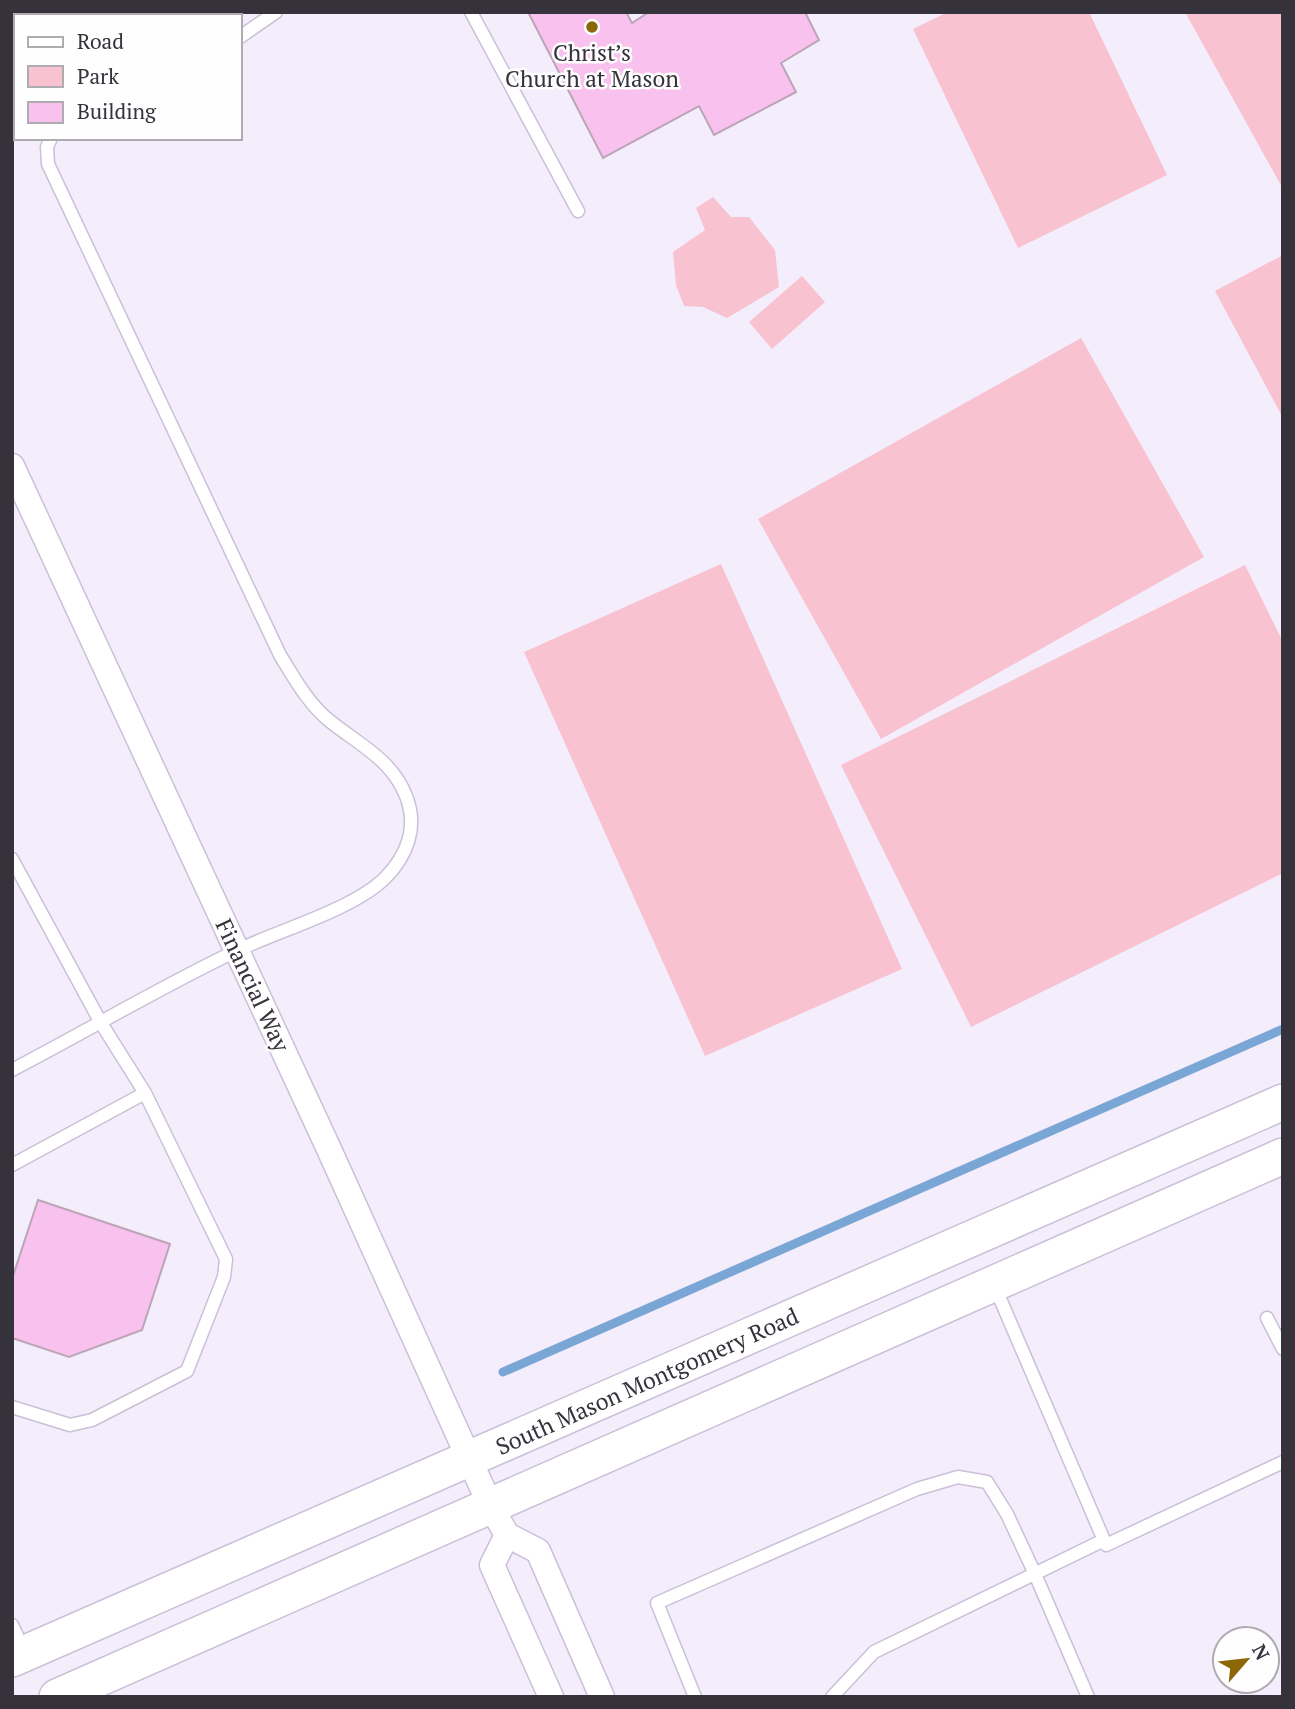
<svg xmlns="http://www.w3.org/2000/svg" width="1295" height="1709" font-family="'PT Serif',serif">
<rect width="100%" height="100%" fill="#f4edfc"/>
<path fill="#f8c2d0" d="M948 12H1089L1167 175 1018 248 913 29Z
M1185 12H1283V189Z
M713 197 731 217H749L775 250 779 287 727 318 703 307 684 306 676 285 673 252 705 230 696 208Z
M1283 255V418L1215 291Z
M802 276 825 302 772 349 749 322Z
M1081 338 1204 557 881 739 758 519Z
M721 564 902 969 705 1056 524 652Z
M1245 565 1283 642V873L971 1027 841 765Z"/>
<g fill="none" stroke-linecap="round" stroke-linejoin="round">
<path stroke="#7aa6d5" stroke-width="9" d="M503 1372 1283 1029"/>
</g>
<path fill="#f9c2ee" stroke="#bba5b6" stroke-width="2" d="M528 12H626L632 23 649 12H805L819 40 781 63 796 92 714 135 699 106 603 158Z
M38 1200 170 1244 142 1330 69 1357 12 1338V1279Z"/>
<g fill="none" stroke-linecap="round" stroke-linejoin="round">
<g stroke="#cac0d7" stroke-width="15">
<path id="service" d="M471 12 578 211
M240 37 276 12
M12 859 101 1023 145 1093 226 1259 224 1277 187 1371 92 1420 70 1425 12 1407
M12 1070C87 1031 162 986 238 950 280 930 354 909 385 878 408 855 418 826 406 796 392 760 360 745 331 722 309 705 294 678 280 655L48 164 47 147 51 138
M12 1165 145 1093
M995 1287 1106 1545 1283 1462
M1267 1318 1283 1349
M12 1625 24 1650
M695 1697 657 1603 917 1489 958 1477 987 1482 1007 1514 1035 1574 1088 1697
M832 1697 874 1652 1104 1540"/>
</g>
<g stroke="#cac0d7" stroke-width="27">
<path id="minor" d="M12 466 328 1147 490 1505 507 1535 538 1551 602 1697
M507 1535 492 1565 551 1697"/>
</g>
<g stroke="#cac0d7" stroke-width="38">
<path id="secondary" d="M12 1659 1283 1102
M57 1697 1283 1156"/>
</g>
<use href="#service" stroke="#fff" stroke-width="12"/>
<use href="#minor" stroke="#fff" stroke-width="24"/>
<use href="#secondary" stroke="#fff" stroke-width="35"/>
</g>
<circle fill="#8c6708" stroke="#fefefe" stroke-width="2.5" cx="592" cy="27" r="7"/>
<g text-anchor="middle" dominant-baseline="central" stroke-width="5" stroke-linejoin="round" paint-order="stroke">
<g font-size="23" fill="#36323b" stroke="#fefefe">
<text x="592" y="52">Christ’s<tspan x="592" dy="26">Church at Mason</tspan></text>
</g>
<g font-size="23" fill="#36323b" stroke="#fefefe">
<text transform="translate(253 985) rotate(65)">Financial Way</text>
<text transform="translate(647 1381) rotate(-24)">South Mason Montgomery Road</text>
</g>
</g>
<rect width="1295" height="1709" fill="none" stroke="#36323b" stroke-width="28"/>
<rect x="14" y="14" width="228" height="126" fill="#fefefe" stroke="#aeacb0" stroke-width="2"/>
<rect x="28" y="37" width="35" height="10" fill="#ffffff" stroke="#aeacb0" stroke-width="2"/>
<text x="77" y="49" font-size="21" fill="#36323b">Road</text>
<rect x="28" y="66" width="35" height="21" fill="#f8c2d0" stroke="#aeacb0" stroke-width="2"/>
<text x="77" y="84" font-size="21" fill="#36323b">Park</text>
<rect x="28" y="102" width="35" height="21" fill="#f9c2ee" stroke="#aeacb0" stroke-width="2"/>
<text x="77" y="119" font-size="21" fill="#36323b">Building</text>
<g transform="translate(1246 1660) rotate(62)"><circle r="33" fill="#fefefe" stroke="#aeacb0" stroke-width="2"/>
<path d="M0-5L12 26L0 18L-12 26Z" fill="#8c6708"/>
<text y="-10" font-size="19" font-weight="bold" text-anchor="middle" fill="#36323b">N</text>
</g>
</svg>
